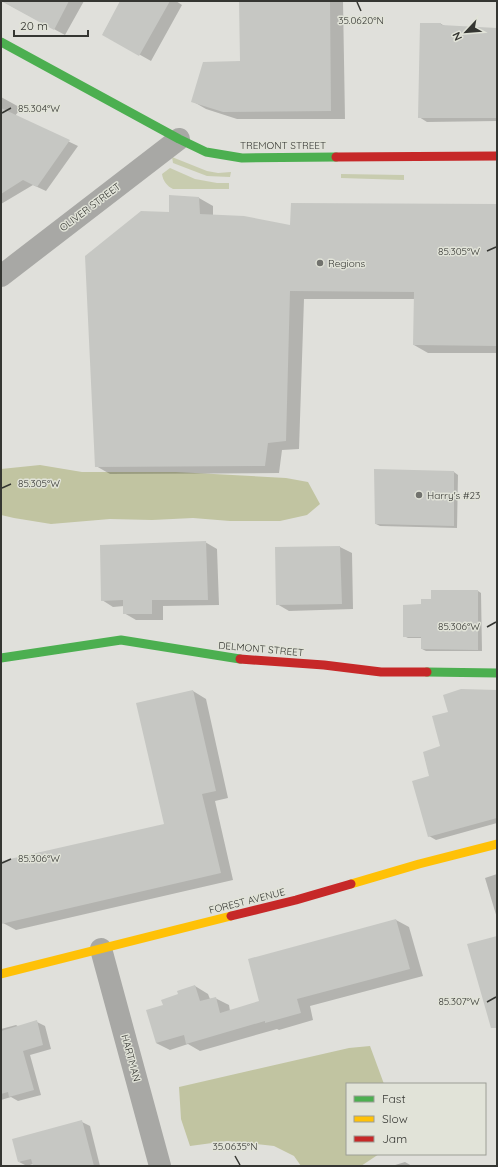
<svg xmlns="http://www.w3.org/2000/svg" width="498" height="1167" font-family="Quicksand,sans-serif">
<rect width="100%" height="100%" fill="#e0e0db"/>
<path fill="#c8ccaf" d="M172 157 207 171 218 173 231 172 230 177 207 176 173 163Z
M170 168 195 179 217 183H229V189H173C167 186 163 181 162 174Z
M341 174 404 175V180L341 178Z"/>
<path fill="#c1c4a1" d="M40 465 82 472H176L286 478 308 482 320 504 307 515 280 521H230L193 518 152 520 110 519 51 524 14 518 1 515V469Z
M370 1046 384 1084H347V1154H379L361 1166H301L294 1156 274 1146 227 1141 190 1146 181 1119 179 1087 349 1048Z"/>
<path fill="#0003" d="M2 1H84L65 35Z
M121 1H176L182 5 151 61 103 34Z
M240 1H343L345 119H237L206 109 192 101 241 62Z
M441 24 445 26 497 29V121L427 122 419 117Z
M1 97 21 108 15 116 78 146 46 191 33 185 1 204Z
M199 198 213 206V215L291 226 497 205V353H428L414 345 415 299H304L299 449 282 450 279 473 110 474 96 466 170 213Z
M375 470 454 472 458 475 457 528 380 526 376 524Z
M205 542 217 549 219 605 163 606V620H136L124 613V606L113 607 102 600Z
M340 547 352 553 353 609 289 611 277 604 276 548Z
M478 591 481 593 482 651H426L422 649V638H408L404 636 422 605 432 600Z
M193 691 206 699 228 798 215 801 233 880 16 930 3 923 1 914V862L165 825Z
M497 691V823L436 840 429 836 430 777 442 746 449 712Z
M497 874V918L485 878Z
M396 920 409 927 423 976 310 1006 313 1020 279 1030 277 1029 200 1051 188 1044 170 1050 156 1043 164 1005 179 995 195 986 208 994 210 999 215 998 229 1005 230 1011 261 1002Z
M37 1022 45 1026 51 1049 30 1055 41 1095 18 1101 11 1097 1 1100V1029L16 1025 19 1027Z
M82 1122 90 1126 100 1166H34L33 1164 27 1166 19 1162Z
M405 1162 412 1166H392Z"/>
<path fill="#c6c7c3" d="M1 1H69L54 30Z
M120 1H170L139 56 102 35Z
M239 1H330L331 111 223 112 191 102 203 62 240 61Z
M420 23H441V25L497 28V118H418Z
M1 108 70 140 37 187 23 180 1 194Z
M169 195 199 197 200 214 244 216 290 225 291 203 497 204V346L413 345 414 292 290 291 286 441 268 443 265 466 95 467 85 256 141 211 169 212Z
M374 469 454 471V526L375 524Z
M206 541 208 600H152V614H123V600L101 601 100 545Z
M340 546 342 604 276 605 275 547Z
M431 590H478V650L421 649V637H403V605L421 604V599H431Z
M461 689 497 690V818L428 837 412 781 429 776 423 752 440 746 432 716 448 712 443 695Z
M193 690 216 791 202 794 221 873 1 924V861L164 824 136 703Z
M396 919 410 969 297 999 301 1013 265 1023V1021L186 1044 184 1035 156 1043 146 1010 163 1005 161 1000 178 994 177 991 195 985 200 1001 216 997 220 1013 259 1001 248 959Z
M497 936V1028H491L467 944Z
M37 1020 43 1045 23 1051 34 1090 9 1097 8 1092 1 1094V1031Z
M82 1120 94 1166H33L31 1159 18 1162 12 1139Z"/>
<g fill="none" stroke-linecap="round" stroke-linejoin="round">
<path stroke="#a8a8a5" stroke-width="22" d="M1 276 179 139
M101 949 160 1166"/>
<path stroke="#4caf50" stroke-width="9" d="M1 42 179 139 206 152 242 158 336 157
M1 658 121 640 240 659
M427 672 497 673"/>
<path stroke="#ffc107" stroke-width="9" d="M351 884 419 864 497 844
M1 974 231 916"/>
<path stroke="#c62828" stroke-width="9" d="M336 157 497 156
M240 659 324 665 381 672H427
M231 916 296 900 351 884"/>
</g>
<path fill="none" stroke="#353632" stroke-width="1.5" d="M357 2 361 11M2 113 11 108M487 251 496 247M2 488 11 484M487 627 496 622M2 863 11 859M487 1002 496 997M235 1156 240 1165"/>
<g fill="#71726d" stroke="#e1e3d8" stroke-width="1.5">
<circle cx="320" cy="263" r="4"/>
<circle cx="419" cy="495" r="4"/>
</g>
<g text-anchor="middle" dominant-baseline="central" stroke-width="3" stroke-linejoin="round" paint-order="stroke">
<g font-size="10" fill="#353632" stroke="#e1e3d8">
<text x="283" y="145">TREMONT STREET</text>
<text transform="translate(90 207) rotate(-37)">OLIVER STREET</text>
<text transform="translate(261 649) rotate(5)">DELMONT STREET</text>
<text transform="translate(247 901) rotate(-14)">FOREST AVENUE</text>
<text transform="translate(131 1058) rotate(75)">HARTMAN</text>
</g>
<g font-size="10" fill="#353632" stroke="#e1e3d8" text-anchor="start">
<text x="328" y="263">Regions</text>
<text x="427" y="495">Harry's #23</text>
</g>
</g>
<g font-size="10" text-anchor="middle" fill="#353632" stroke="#e1e3d8" stroke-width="3" stroke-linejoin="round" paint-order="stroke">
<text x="361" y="24">35.0620°N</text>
<text x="39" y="112">85.304°W</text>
<text x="459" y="255">85.305°W</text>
<text x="39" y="487">85.305°W</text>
<text x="459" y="630">85.306°W</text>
<text x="39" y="862">85.306°W</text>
<text x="459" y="1005">85.307°W</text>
<text x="235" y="1150">35.0635°N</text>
</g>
<rect width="498" height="1167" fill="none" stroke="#353632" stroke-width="4"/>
<rect x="346" y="1083" width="140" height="72" fill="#e1e3d8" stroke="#9c9e96"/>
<rect x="354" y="1096" width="20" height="6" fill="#4caf50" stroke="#9c9e96"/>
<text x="382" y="1103" font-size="12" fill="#353632">Fast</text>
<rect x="354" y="1116" width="20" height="6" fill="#ffc107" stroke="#9c9e96"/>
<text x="382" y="1123" font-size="12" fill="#353632">Slow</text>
<rect x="354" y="1136" width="20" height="6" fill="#c62828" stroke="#9c9e96"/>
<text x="382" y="1143" font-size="12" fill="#353632">Jam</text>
<g transform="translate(466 32) rotate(244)" stroke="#e1e3d8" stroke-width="3" paint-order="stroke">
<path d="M0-3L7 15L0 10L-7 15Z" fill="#353632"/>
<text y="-6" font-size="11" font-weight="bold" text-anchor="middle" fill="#353632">N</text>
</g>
<path d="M14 30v6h74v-6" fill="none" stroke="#353632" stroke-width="2"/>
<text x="20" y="30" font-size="12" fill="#353632" stroke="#e1e3d8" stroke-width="3" paint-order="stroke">20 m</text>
</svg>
